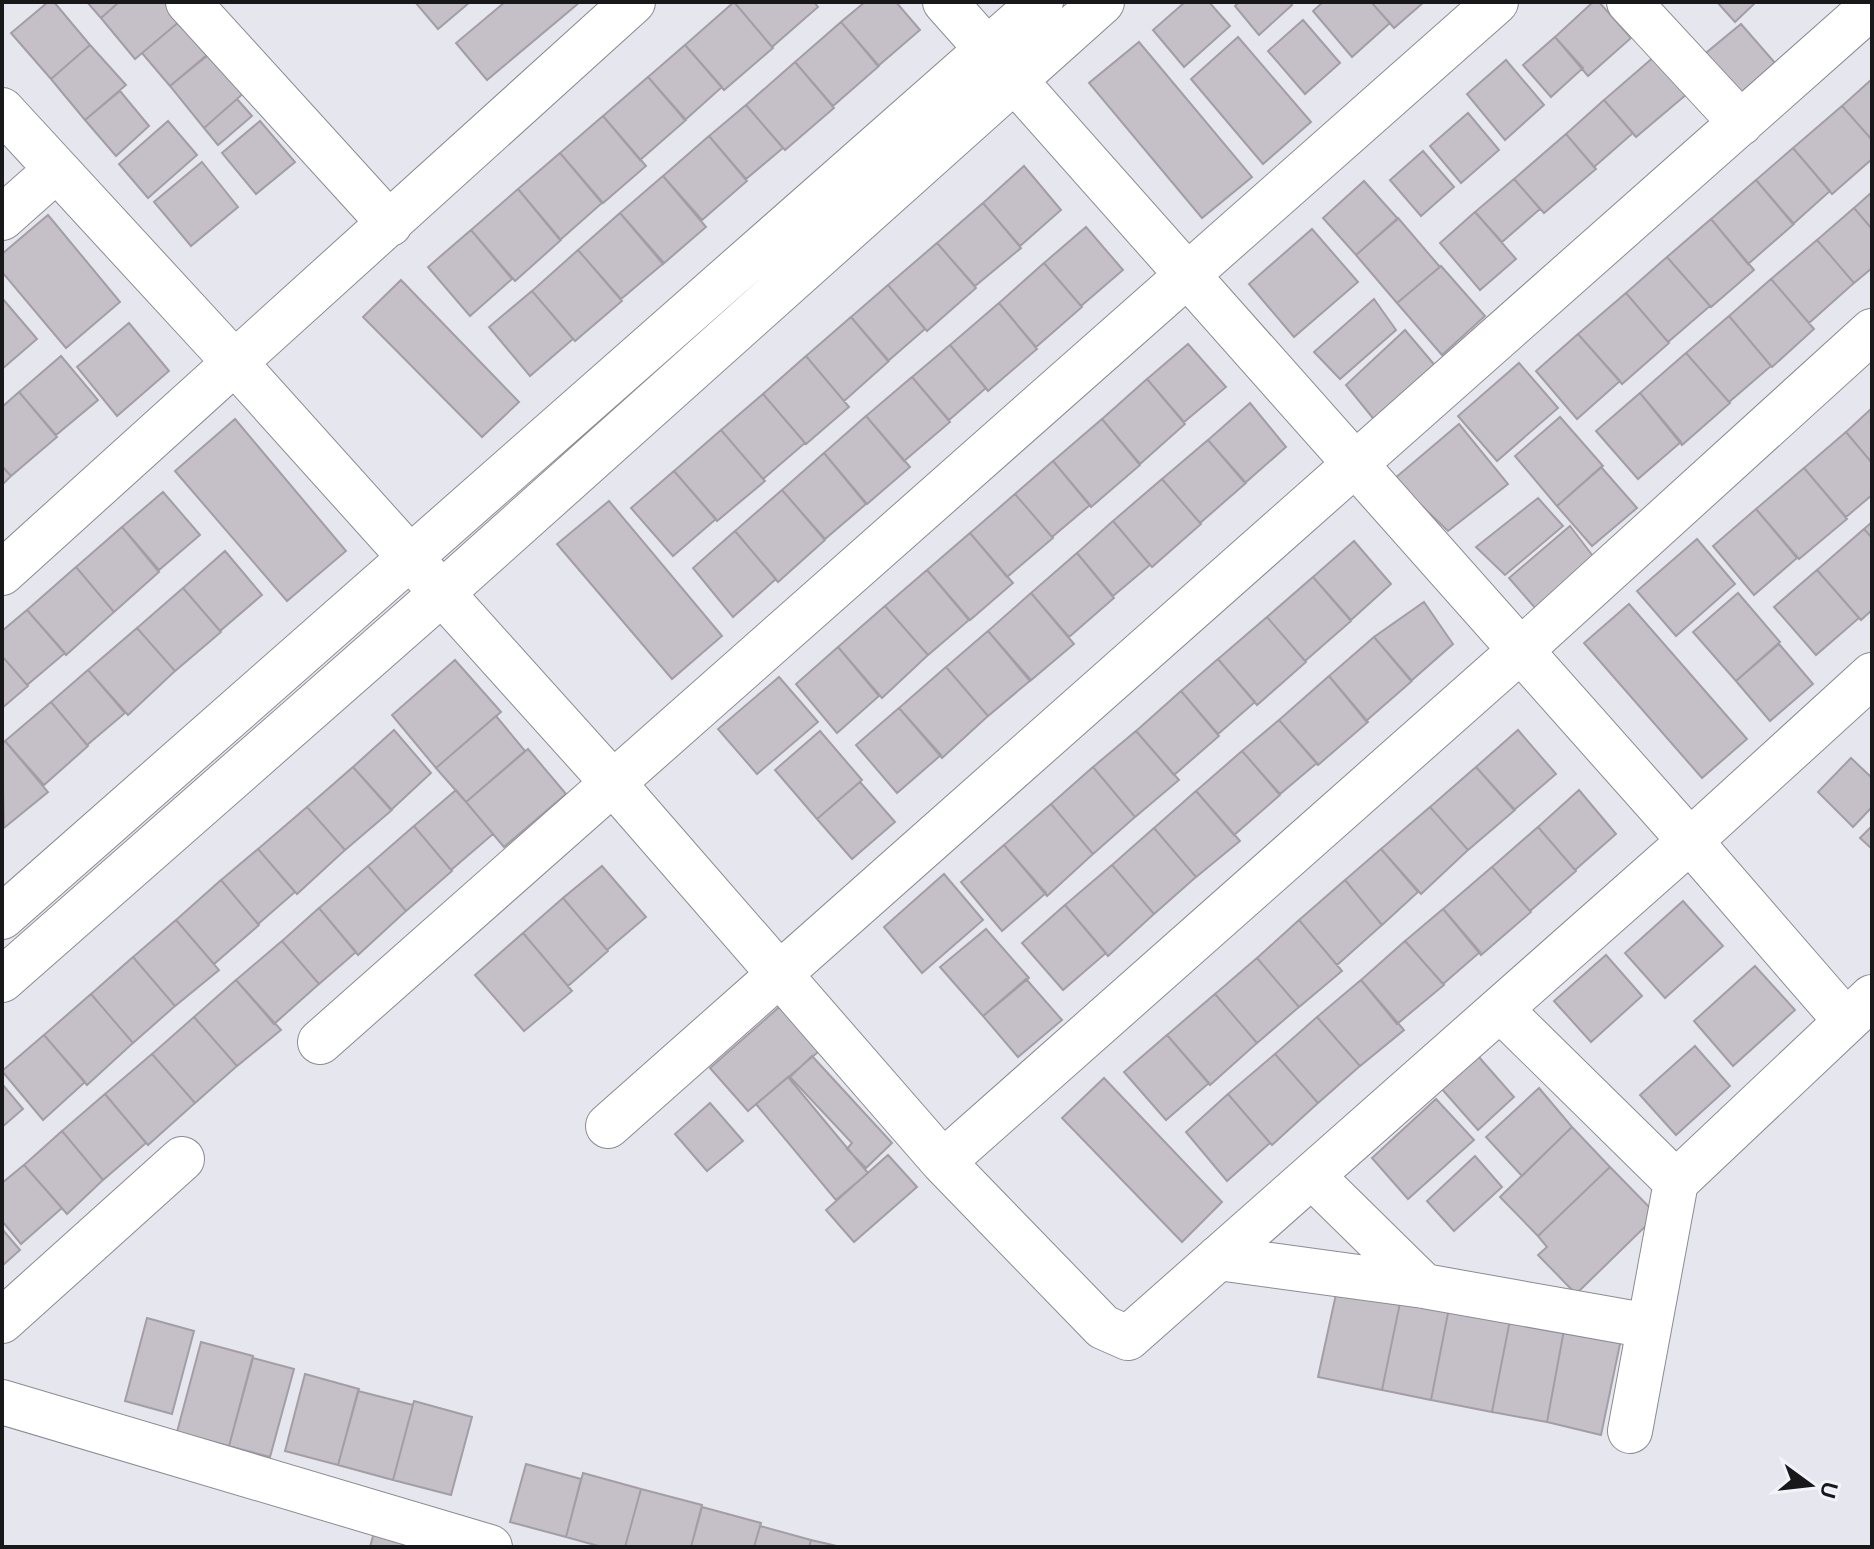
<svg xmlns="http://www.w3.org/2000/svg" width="1874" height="1549" font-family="Helvetica,sans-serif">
<rect width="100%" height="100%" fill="#e6e6ef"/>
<path fill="#c5c0c8" stroke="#a39ea6" stroke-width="2" d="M48 2H54L90 45 51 79 11 33Z
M87 2H119L101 18Z
M119 2H164L180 21 135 59 101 18Z
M415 2H470L438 29Z
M505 2H580L487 80 456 43Z
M734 2 773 48 724 90 685 45Z
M734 2H814L818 7 772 47Z
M865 2H896L920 30 878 66 841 22Z
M1185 2H1209L1230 26 1184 67 1153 30Z
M1239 2H1290L1292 5 1259 35 1235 6Z
M1323 2H1371L1390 23 1352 57 1313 11Z
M1371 2H1424L1394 28Z
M1593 2H1599L1631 38 1588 76 1555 37Z
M1717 2H1756L1735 22Z
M1303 20 1340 63 1305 94 1268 51Z
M180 21 208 54 170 86 142 53Z
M841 22 879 66 833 106 795 62Z
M1741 24 1775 63 1733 100 1701 57Z
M1238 37 1311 122 1263 164 1191 79Z
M1555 37 1583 68 1551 97 1523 65Z
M1139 42 1252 177 1202 218 1089 83Z
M90 45 126 85 85 120 51 79Z
M685 45 722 87 685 120 648 77Z
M213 51 246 91 204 128 170 86Z
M1655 56 1687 94 1636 137 1604 100Z
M1506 60 1544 105 1505 140 1467 94Z
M795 62 834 108 785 150 746 105Z
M648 77 686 120 640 160 603 116Z
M1872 79V140L1842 106Z
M120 91 149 126 116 156 85 120Z
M237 99 252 116 218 145 204 128Z
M1604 100 1633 133 1594 167 1566 134Z
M746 105 783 148 746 179 709 136Z
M1842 106 1872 140V159L1832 194 1793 148Z
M1468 113 1499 150 1461 183 1430 146Z
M603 116 646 166 603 203 560 153Z
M168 121 197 155 148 198 119 164Z
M260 121 295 162 256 194 222 153Z
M1566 134 1596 169 1544 213 1514 179Z
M709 136 747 181 702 220 663 176Z
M1793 148 1830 191 1793 224 1756 180Z
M1423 151 1454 187 1421 216 1390 180Z
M560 153 602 203 560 240 518 189Z
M202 162 238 207 191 246 154 202Z
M1024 166 1061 210 1020 246 983 203Z
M663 176 706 227 663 264 620 213Z
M1514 179 1540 209 1502 242 1475 212Z
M1756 180 1794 224 1748 264 1711 219Z
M1364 181 1398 219 1356 255 1323 218Z
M518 189 561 240 515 281 471 230Z
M1872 192V229L1854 208Z
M983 203 1021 248 975 286 937 243Z
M1854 208 1872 229V268L1854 283 1817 240Z
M1475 212 1516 259 1480 290 1440 243Z
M620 213 664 263 621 299 578 250Z
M48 215 120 302 66 348 2 272V254Z
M1398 218 1440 267 1397 303 1356 255Z
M1711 219 1754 270 1711 307 1667 257Z
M1086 227 1123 270 1081 306 1044 263Z
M1312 229 1358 282 1294 337 1249 284Z
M471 230 512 279 470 316 428 267Z
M1817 240 1854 283 1809 323 1771 279Z
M937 243 976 288 927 331 888 285Z
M578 250 622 301 575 341 532 291Z
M1667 257 1710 306 1668 342 1626 293Z
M1044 263 1082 307 1036 347 999 303Z
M1441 266 1485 316 1442 355 1397 303Z
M1771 279 1814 329 1772 367 1729 316Z
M401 280 519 402 482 437 363 317Z
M888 285 925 329 888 361 851 317Z
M532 291 573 339 530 376 489 327Z
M1626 293 1669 343 1622 384 1578 334Z
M2 298 37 339 2 369Z
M1374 299 1396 330 1340 379 1314 352Z
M999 303 1037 349 988 391 950 345Z
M1729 316 1771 366 1729 402 1686 353Z
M851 317 889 361 844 401 806 356Z
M129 323 169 371 117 416 77 367Z
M1405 330 1443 375 1381 428 1346 385Z
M1578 334 1620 381 1577 419 1536 371Z
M1188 344 1226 387 1184 422 1147 379Z
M950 345 986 388 949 420 912 377Z
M1686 353 1730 403 1682 445 1640 393Z
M61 356 98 400 56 435 19 392Z
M806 356 849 407 806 444 763 394Z
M1519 363 1558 408 1497 461 1458 416Z
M912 377 950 422 904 461 866 416Z
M1147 379 1185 424 1140 464 1102 419Z
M19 392 57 437 11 476 2 466V407Z
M1640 393 1681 442 1638 479 1596 431Z
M763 394 805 443 763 479 721 430Z
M1250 403 1286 447 1245 483 1208 440Z
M1872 408V463L1846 432Z
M866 416 910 467 867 504 824 453Z
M1560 417 1603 466 1557 506 1515 456Z
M235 419 346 551 287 601 175 471Z
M1102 419 1140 465 1091 507 1053 461Z
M1459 424 1508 484 1448 531 1394 479Z
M721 430 765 481 717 521 674 471Z
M1846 432 1872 463V495L1846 517 1804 468Z
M1208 440 1246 483 1200 523 1162 479Z
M824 453 866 504 825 539 782 490Z
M1053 461 1090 505 1052 537 1015 494Z
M2 466 11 476 2 485Z
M1601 467 1637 508 1592 546 1557 506Z
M1804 468 1847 519 1799 559 1756 509Z
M674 471 716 519 673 556 631 508Z
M1162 479 1201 524 1152 567 1113 521Z
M782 490 825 540 778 582 735 531Z
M163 492 200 535 159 570 122 527Z
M1015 494 1053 538 1007 577 970 533Z
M1538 498 1563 526 1505 575 1476 547Z
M609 501 722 636 672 679 557 544Z
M1756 509 1797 558 1754 595 1713 546Z
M1113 521 1150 565 1113 596 1077 553Z
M1872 522V538L1864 529Z
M1570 526 1602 568 1543 617 1509 578Z
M122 527 159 572 114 612 76 567Z
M1864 529 1872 538V610L1861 620 1817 570Z
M735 531 776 579 733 617 693 568Z
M970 533 1013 583 970 620 927 570Z
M1697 539 1735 584 1676 636 1637 591Z
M1354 541 1391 584 1351 620 1313 577Z
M225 551 262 595 220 631 183 588Z
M1077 553 1114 598 1069 637 1031 593Z
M76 567 114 612 66 655 27 610Z
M927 570 969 620 928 655 885 606Z
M1817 570 1859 618 1816 655 1774 607Z
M1313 577 1351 621 1305 661 1267 617Z
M183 588 221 632 175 671 137 628Z
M1031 593 1074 644 1030 681 988 631Z
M1738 593 1780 642 1736 681 1693 632Z
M1424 602 1453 644 1411 681 1374 637Z
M1629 604 1747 739 1702 778 1584 643Z
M885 606 928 655 882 698 838 647Z
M27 610 65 653 27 685 2 656V631Z
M1267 617 1306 662 1257 705 1218 659Z
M137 628 175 671 128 715 88 670Z
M988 631 1031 680 988 716 946 667Z
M1374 637 1412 681 1366 721 1329 676Z
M1779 644 1813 684 1770 721 1736 681Z
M838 647 879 696 837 733 796 684Z
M2 656 28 686 2 708Z
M1218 659 1255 702 1218 734 1181 691Z
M455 660 501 712 436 768 392 715Z
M946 667 988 716 942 758 899 708Z
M88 670 125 713 87 745 51 702Z
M1329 676 1368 722 1318 765 1279 720Z
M779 677 818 722 757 774 718 729Z
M1181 691 1219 736 1174 775 1136 731Z
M51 702 88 746 44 785 5 741Z
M899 708 941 755 897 793 856 745Z
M496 716 525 751 466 802 436 768Z
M1279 720 1317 763 1280 794 1242 751Z
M394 730 431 773 391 810 353 767Z
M1518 730 1556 774 1514 810 1476 767Z
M820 731 862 780 817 819 775 770Z
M1136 731 1179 780 1135 817 1093 767Z
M5 741 48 792 4 828 2 744Z
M528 749 566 794 504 847 466 802Z
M1242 751 1280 795 1234 835 1196 791Z
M1851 758 1872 778V807L1853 827 1818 792Z
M353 767 392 810 345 850 307 807Z
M1093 767 1135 817 1093 854 1051 804Z
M1476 767 1515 810 1468 850 1430 807Z
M860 782 895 822 852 859 817 819Z
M456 790 493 834 451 870 414 826Z
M1579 790 1616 834 1575 870 1538 827Z
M1196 791 1240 841 1196 877 1154 828Z
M1051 804 1093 854 1047 896 1004 845Z
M307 807 345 850 297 894 258 849Z
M1430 807 1468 850 1421 894 1381 849Z
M414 826 452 871 406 911 368 866Z
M1872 826V849L1860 838Z
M1538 827 1576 871 1530 911 1492 867Z
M1154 828 1196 877 1154 914 1112 865Z
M1004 845 1046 893 1002 931 961 882Z
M258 849 295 892 258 924 221 880Z
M1381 849 1418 892 1382 925 1345 880Z
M1112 865 1154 914 1108 956 1065 905Z
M368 866 406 911 358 955 319 908Z
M602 866 646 917 607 950 563 898Z
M1492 867 1531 912 1481 955 1443 909Z
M944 874 983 920 922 973 884 927Z
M221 880 259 925 214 964 176 920Z
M1345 880 1382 925 1337 965 1299 920Z
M563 898 608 951 568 986 523 933Z
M1683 901 1723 946 1665 998 1625 953Z
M1065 905 1106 953 1063 990 1022 943Z
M319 908 356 952 319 984 282 941Z
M1443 909 1480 952 1443 984 1405 941Z
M176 920 219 970 175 1006 133 957Z
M1299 920 1342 971 1299 1007 1257 958Z
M986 929 1029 978 983 1016 940 967Z
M523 933 572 991 524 1031 475 975Z
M282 941 319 984 274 1024 236 980Z
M1405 941 1444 985 1397 1024 1361 980Z
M1606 955 1642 996 1591 1042 1554 1001Z
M133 957 175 1006 133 1043 91 994Z
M1257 958 1299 1007 1257 1043 1215 994Z
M1755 966 1795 1010 1733 1066 1694 1021Z
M1026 979 1062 1020 1018 1057 983 1016Z
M236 980 281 1030 237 1066 194 1017Z
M1361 980 1404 1030 1360 1066 1317 1017Z
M91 994 133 1043 87 1085 44 1035Z
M1215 994 1257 1043 1210 1085 1167 1035Z
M785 1002 824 1047 748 1111 710 1068Z
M194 1017 237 1066 195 1103 152 1054Z
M1317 1017 1360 1066 1318 1103 1275 1054Z
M44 1035 85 1082 43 1120 2 1071Z
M1167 1035 1209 1083 1166 1120 1124 1072Z
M1695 1046 1730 1086 1676 1135 1640 1095Z
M152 1054 195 1103 148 1145 105 1094Z
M1275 1054 1318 1103 1272 1145 1228 1094Z
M812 1056 892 1143 866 1168 847 1149 852 1143 790 1077Z
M1478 1056 1514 1097 1478 1130 1441 1088Z
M788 1077 868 1173 836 1200 756 1104Z
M1104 1078 1222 1202 1182 1242 1062 1118Z
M2 1084 23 1109 2 1127Z
M1539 1088 1572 1127 1522 1176 1486 1137Z
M105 1094 146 1143 103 1180 62 1131Z
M1228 1094 1270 1143 1227 1181 1186 1132Z
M1436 1099 1474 1140 1408 1199 1372 1158Z
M710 1103 743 1141 707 1171 675 1134Z
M1572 1127 1610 1167 1538 1236 1500 1197Z
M62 1131 103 1180 67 1214 24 1165Z
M888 1155 917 1187 854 1242 826 1210Z
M1475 1156 1502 1187 1454 1231 1427 1201Z
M24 1165 62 1208 21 1244 2 1221V1183Z
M1610 1167 1657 1215 1576 1294 1538 1255 1547 1247 1538 1236Z
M2 1229 20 1250 2 1266Z
M1338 1285 1401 1298 1382 1390 1318 1377Z
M1401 1298 1449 1308 1431 1400 1382 1390Z
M1449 1308 1510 1320 1492 1412 1431 1400Z
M147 1318 194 1331 172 1414 125 1401Z
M1510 1320 1564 1330 1547 1422 1492 1412Z
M1564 1330 1621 1339 1601 1435 1547 1422Z
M201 1342 253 1356 229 1446 177 1432Z
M253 1358 294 1369 270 1457 229 1446Z
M305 1374 359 1389 338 1465 285 1451Z
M358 1391 413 1405 393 1480 338 1465Z
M414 1401 472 1417 451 1495 393 1480Z
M526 1464 581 1479 566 1537 510 1522Z
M583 1473 641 1489 625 1547H602L566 1537Z
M641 1489 702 1505 691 1547H625Z
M702 1507 761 1523 754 1547H691Z
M760 1526 811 1540 809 1547H754Z
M375 1529 437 1547H370Z
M811 1540 841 1547H809Z"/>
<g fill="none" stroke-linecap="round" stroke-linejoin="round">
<g stroke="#8b8b93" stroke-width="46">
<path id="minor" d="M188 2 390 224
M945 2 1690 841 1846 1021
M1629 2 1741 123
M2 110 236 364 613 783 943 1162 1103 1327 1128 1338 1690 841 1872 675
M2 218 55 171
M2 573 633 2
M2 917 1041 2
M2 980 442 593 1102 2
M1500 1009 1676 1182
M320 1042 1496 2
M608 1126 1872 6
M943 1162 1521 650 1872 331
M1312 1176 1424 1286
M1218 1258 1424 1286 1649 1326
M2 1321 182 1159
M2 1402 490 1547
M1630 1431 1676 1182 1872 997"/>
</g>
<use href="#minor" stroke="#fff" stroke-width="44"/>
</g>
<rect width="1874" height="1549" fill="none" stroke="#18181b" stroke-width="8"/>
<g transform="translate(1810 1485) rotate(105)" stroke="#f3f3fc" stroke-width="6" paint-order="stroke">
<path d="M0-6L14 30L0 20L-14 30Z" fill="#18181b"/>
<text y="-12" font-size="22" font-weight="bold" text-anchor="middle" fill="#18181b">U</text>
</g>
</svg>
